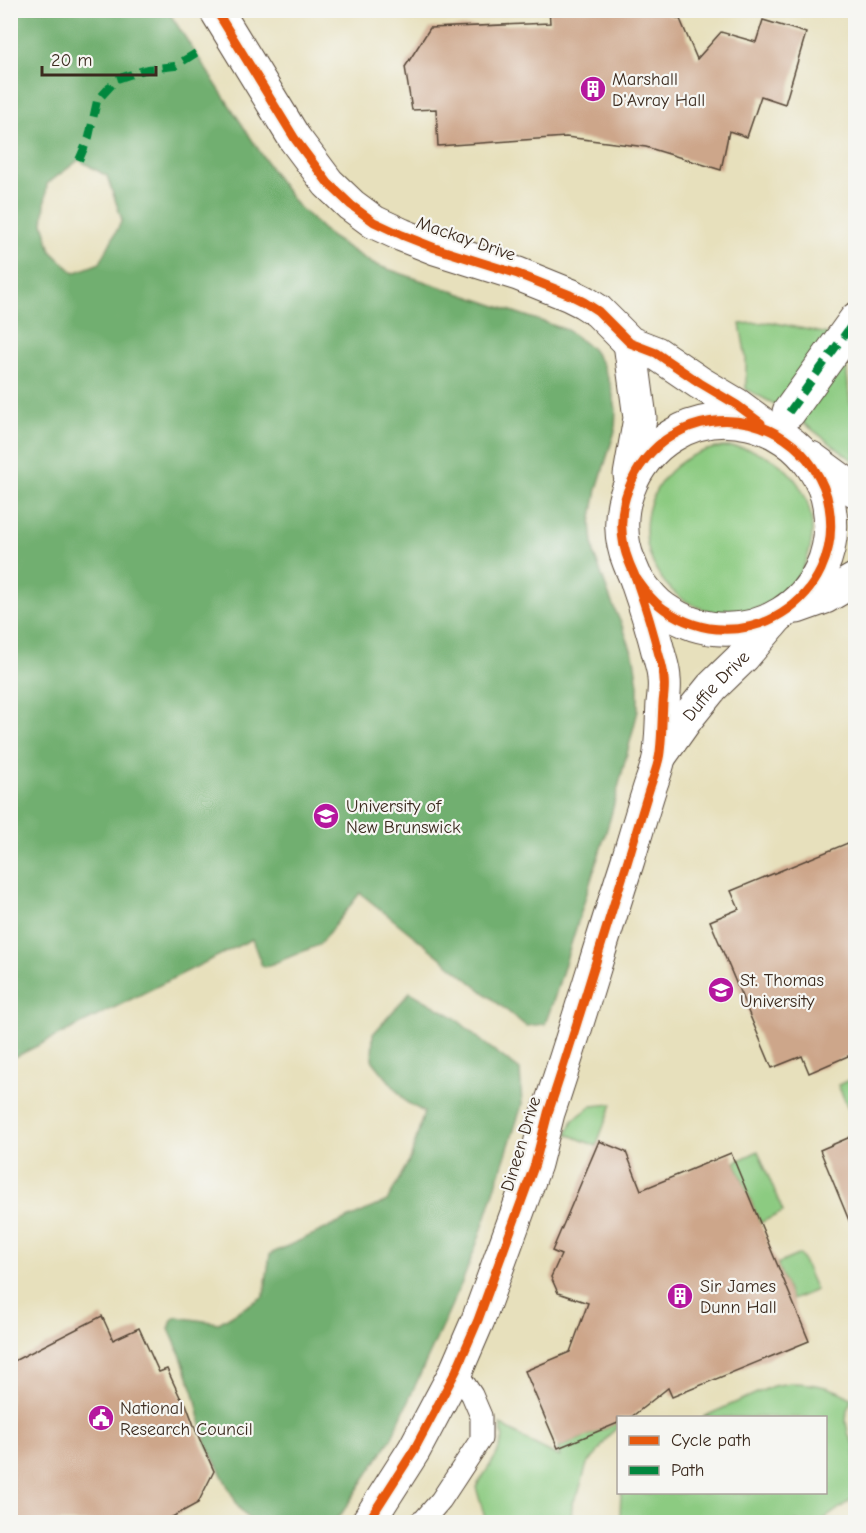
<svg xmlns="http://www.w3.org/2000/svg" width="866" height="1533" font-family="'Comic Neue',sans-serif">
<rect width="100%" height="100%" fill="#f6f6f2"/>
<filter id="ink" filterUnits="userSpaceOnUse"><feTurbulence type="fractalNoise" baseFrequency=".0167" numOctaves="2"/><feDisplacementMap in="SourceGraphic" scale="12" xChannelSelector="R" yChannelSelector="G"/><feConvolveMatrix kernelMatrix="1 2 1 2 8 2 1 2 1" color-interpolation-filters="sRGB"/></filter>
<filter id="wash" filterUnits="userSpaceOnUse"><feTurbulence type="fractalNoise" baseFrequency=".008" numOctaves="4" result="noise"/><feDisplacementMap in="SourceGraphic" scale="24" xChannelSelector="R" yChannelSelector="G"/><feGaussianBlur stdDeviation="1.35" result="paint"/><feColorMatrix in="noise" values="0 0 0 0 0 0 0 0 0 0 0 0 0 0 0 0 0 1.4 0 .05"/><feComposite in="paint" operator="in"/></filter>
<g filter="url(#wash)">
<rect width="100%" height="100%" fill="#e7e0bc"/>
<path fill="#8ccb81" stroke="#647a50" stroke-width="1.5" d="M771 322 843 337 850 402 855 411V462L789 412 746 389V358L740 324Z
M646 530a83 83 0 1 1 166 0a83 83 0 1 1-166 0Z
M855 1077V1115L850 1112 838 1085Z
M612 1104 596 1146 567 1134 573 1120 592 1106Z
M758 1151 783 1212 760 1223 735 1162Z
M800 1254 816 1290 792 1300 777 1264Z
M790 1383C811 1383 835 1387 852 1399L847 1410 846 1422 849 1436 855 1447V1497L820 1522H622L620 1514 621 1493 826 1492V1418L703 1417 773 1386Z
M618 1423V1427L609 1435 596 1455 587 1464 579 1491 572 1504 571 1522H472L485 1518 476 1487 496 1456 503 1438 500 1424 530 1442 560 1457 558 1448Z"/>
<path fill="#71af6f" stroke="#566c46" stroke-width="1.5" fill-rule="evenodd" d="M11 10 168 11 277 178 296 204 331 237 373 264 567 330 592 349 602 363 611 386 616 409 615 431 597 489 591 523 594 554 612 603 624 630 634 658 638 685V711L610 819 554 999 545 1024 526 1026 360 893 319 945 265 967 262 966 252 939 11 1059ZM79 160 107 176 122 220 100 263 74 273 51 251 43 223 47 184Z
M410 992 454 1017 484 1043 520 1070 522 1105 480 1235 463 1280 391 1439 340 1516 333 1522H252L239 1508 206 1444 194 1393 180 1354 169 1329 172 1320 176 1317 219 1323 264 1296 270 1254 387 1201 411 1157 424 1112 406 1102 372 1060 373 1034Z"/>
<g id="blocks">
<path fill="#cda68a" d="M549 10H654L680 19 697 59 721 32 756 42 763 20 806 33 785 104 761 96 747 137 729 131 721 170 646 147 566 137 438 146 436 109 412 110 405 67 430 28 550 23Z
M855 840V1053L809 1073 802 1056 772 1068 710 921 739 909 731 891Z
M855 1135V1235L820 1150Z
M599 1141 626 1152 641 1190 731 1153 809 1341 672 1397 668 1388 630 1418H618V1423L558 1448 525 1371 570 1352 588 1303 558 1293 551 1277 561 1255 552 1251Z
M102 1316 113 1340 139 1328 159 1372 167 1369 180 1397 186 1404 196 1431 214 1471 198 1503 163 1522H10V1363Z"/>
</g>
</g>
<g filter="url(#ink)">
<use href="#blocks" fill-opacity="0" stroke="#554536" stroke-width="1.5"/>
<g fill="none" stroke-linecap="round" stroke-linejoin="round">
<g stroke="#554536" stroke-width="23">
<path id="service" d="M420 1522H422L441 1500 481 1439V1416L472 1395 456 1371"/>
</g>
<g stroke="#554536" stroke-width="35">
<path id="pedestrian" d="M789 412 856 319"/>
</g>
<g stroke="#554536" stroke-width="35">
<g id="minor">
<path d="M216 10 295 139 328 183 351 205 374 222 402 235 435 248 518 274 570 295 584 302 598 311 630 343 656 353 700 383 737 405 760 422"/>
<path d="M811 458 856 491"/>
<path d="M630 475 640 418 630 343"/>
<path d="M797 607 825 597 856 579"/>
<path id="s1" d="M660 756 687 718 712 687 743 657 777 617"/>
<path d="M368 1522 414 1450 456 1371 478 1320 535 1164 548 1113C576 1030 600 946 627 863 635 837 642 812 650 787 654 775 659 763 660 752 662 736 662 719 663 703 664 695 665 686 664 679 664 671 661 662 659 655 653 631 646 608 638 585 636 577 632 570 629 562 620 540 619 513 628 490 636 468 652 447 673 435 720 406 783 422 813 467 821 479 827 492 829 506 845 600 742 664 664 609 652 601 644 589 636 578"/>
</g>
</g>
<use href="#service" stroke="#fff" stroke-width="21"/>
<use href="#pedestrian" stroke="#fff" stroke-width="33"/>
<use href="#minor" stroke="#fff" stroke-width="33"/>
<path stroke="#00873e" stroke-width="8" stroke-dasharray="15 8" stroke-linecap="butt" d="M79 160 89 137 97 101 117 79 147 69 175 66 196 53
M789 412 856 319"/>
<g stroke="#f6f6f2" stroke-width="13">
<path id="cycleway" d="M216 10 295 139 328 183 351 205 374 222 402 235 435 248 518 274 570 295 584 302 598 311 630 343 656 353 700 383 737 405 761 423
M368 1522 414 1450 456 1371 478 1320 535 1164 548 1113C576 1030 600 946 627 863 635 837 642 812 650 787 654 775 659 763 660 752 662 736 662 719 663 703 664 695 665 686 664 679 664 671 661 662 659 655 653 631 646 608 638 585 636 577 632 570 629 562 620 540 619 513 628 490 636 468 652 447 673 435 720 406 783 422 813 467 821 479 827 492 829 506 845 600 742 664 664 609 652 601 644 589 636 578"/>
</g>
<use href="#cycleway" stroke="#e8590c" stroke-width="9"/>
</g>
</g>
<defs>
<g id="building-disc" transform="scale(1.35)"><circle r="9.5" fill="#b5179e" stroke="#f6f6f2"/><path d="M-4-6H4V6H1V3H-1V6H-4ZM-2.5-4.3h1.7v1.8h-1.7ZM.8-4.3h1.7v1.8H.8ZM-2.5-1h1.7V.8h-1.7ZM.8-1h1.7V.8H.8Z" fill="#fff"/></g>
<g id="university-disc" transform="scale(1.35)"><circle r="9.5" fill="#b5179e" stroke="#f6f6f2"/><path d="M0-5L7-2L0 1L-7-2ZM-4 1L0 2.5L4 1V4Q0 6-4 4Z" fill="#fff"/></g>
<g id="civic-disc" transform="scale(1.35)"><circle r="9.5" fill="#b5179e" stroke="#f6f6f2"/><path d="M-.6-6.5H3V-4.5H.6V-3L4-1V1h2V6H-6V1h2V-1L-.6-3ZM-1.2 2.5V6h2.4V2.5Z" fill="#fff"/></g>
</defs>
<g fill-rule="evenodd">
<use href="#building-disc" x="593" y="89"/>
<use href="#university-disc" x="326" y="816"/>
<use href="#university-disc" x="721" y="990"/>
<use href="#building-disc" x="680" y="1296"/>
<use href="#civic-disc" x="101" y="1418"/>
</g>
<g text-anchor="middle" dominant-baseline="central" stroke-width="4.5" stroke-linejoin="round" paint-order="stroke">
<g font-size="18" fill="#3b2a1e" stroke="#f6f6f2" text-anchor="start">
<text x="612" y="79">Marshall<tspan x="612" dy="21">D'Avray Hall</tspan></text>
<text x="346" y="806">University of<tspan x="346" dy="21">New Brunswick</tspan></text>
<text x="740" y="980">St. Thomas<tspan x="740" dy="21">University</tspan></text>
<text x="700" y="1286">Sir James<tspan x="700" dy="21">Dunn Hall</tspan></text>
<text x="120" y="1408">National<tspan x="120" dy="21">Research Council</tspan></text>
</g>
<g font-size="18" fill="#3b2a1e" stroke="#f6f6f2">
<text transform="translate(466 239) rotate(19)">Mackay Drive</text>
<text stroke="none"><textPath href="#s1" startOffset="90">Duffie Drive</textPath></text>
<text transform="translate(521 1144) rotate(-73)">Dineen Drive</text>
</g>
</g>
<rect width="866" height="1533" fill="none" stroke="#f6f6f2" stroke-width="36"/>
<rect x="617" y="1416" width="210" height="78" fill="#f6f6f2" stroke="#aba49d" stroke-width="1.5"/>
<rect x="629" y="1436" width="30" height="9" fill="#e8590c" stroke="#aba49d" stroke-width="1.5"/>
<text x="671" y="1446" font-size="18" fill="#3b2a1e">Cycle path</text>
<rect x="629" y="1466" width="30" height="9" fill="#00873e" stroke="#aba49d" stroke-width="1.5"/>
<text x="671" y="1476" font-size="18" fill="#3b2a1e">Path</text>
<path d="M42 66v9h114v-9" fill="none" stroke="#3b2a1e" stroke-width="3"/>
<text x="51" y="66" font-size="18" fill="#3b2a1e" stroke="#f6f6f2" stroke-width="4.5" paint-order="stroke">20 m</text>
</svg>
